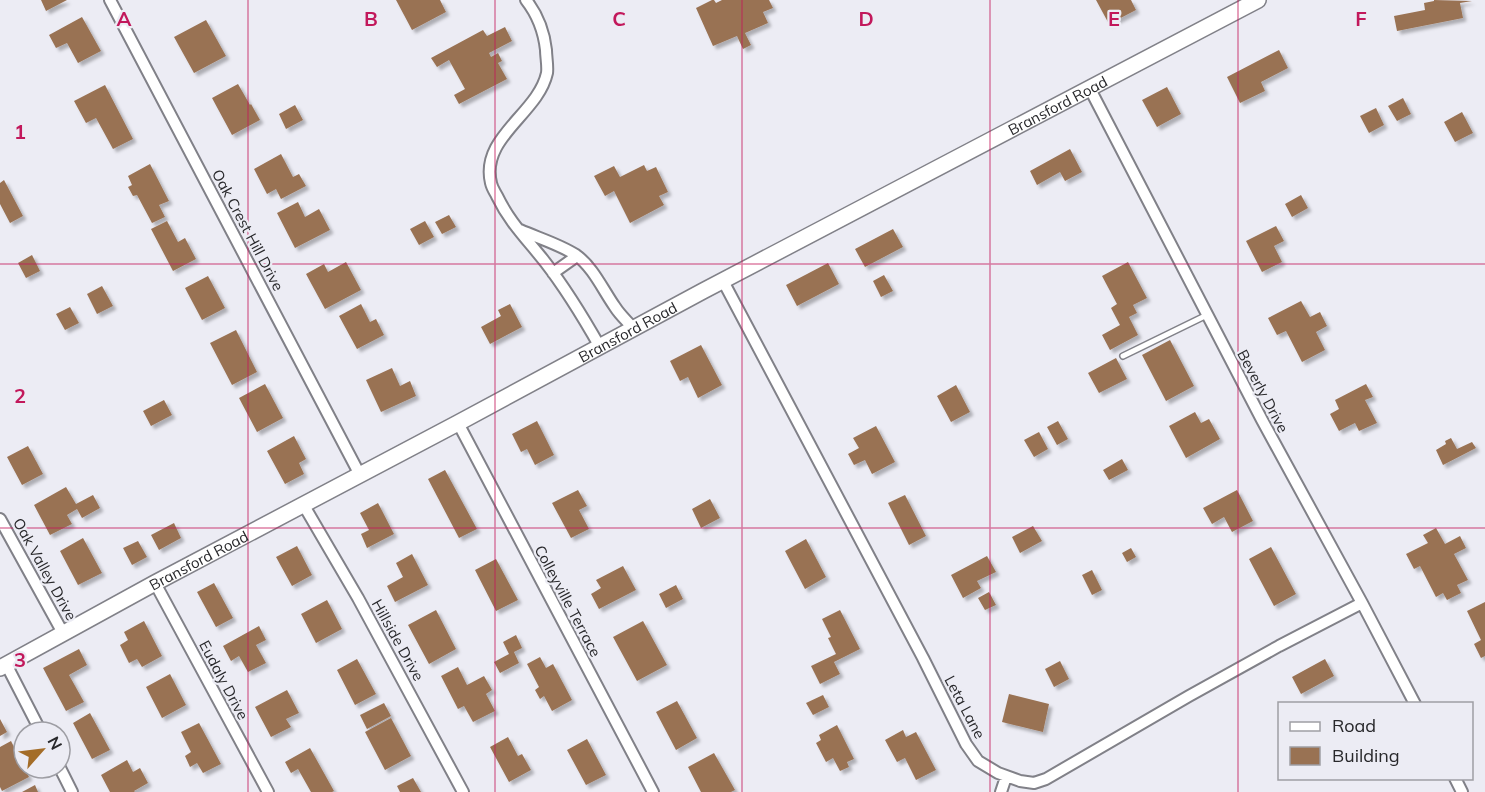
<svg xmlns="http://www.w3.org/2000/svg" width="1485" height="792" font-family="Mulish,sans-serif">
<defs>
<filter id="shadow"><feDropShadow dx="3.5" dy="3.5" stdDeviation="1.5" flood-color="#0004"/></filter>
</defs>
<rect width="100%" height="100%" fill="#ececf4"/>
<path fill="#997253" filter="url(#shadow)" d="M41 0H67L46 11Z
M396 0H440L446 12 412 30Z
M712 0H714L716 3 722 0H769L773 8 763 12 768 23 745 33 751 45 743 49 737 36 713 46 696 8Z
M1096 0H1131L1136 10 1109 24Z
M1434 0 1472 1 1460 3 1463 18 1397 31 1394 16 1425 10 1424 3 1434 1Z
M82 17 101 51 78 63 67 43 56 48 49 35Z
M206 20 226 56 194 73 174 37Z
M505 27 512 41 489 53 491 57 498 53 502 61 498 63 507 79 459 104 454 95 465 89 449 60 437 67 431 58 483 30 487 36Z
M1279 50 1288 68 1261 82 1265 91 1240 103 1227 77Z
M238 84 250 105 251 104 260 120 232 135 212 98Z
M105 85 133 139 113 149 96 118 86 123 74 101Z
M1167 87 1181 114 1157 127 1142 100Z
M1403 98 1411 114 1397 121 1388 106Z
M295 105 303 120 286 129 279 114Z
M1376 108 1384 125 1369 133 1360 116Z
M1462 112 1473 133 1455 142 1444 122Z
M1070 149 1082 172 1065 181 1060 172 1037 185 1030 171Z
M281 154 293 177 299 174 306 186 281 199 276 189 267 194 254 169Z
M150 164 169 201 159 205 165 217 152 223 137 195 133 196 128 187 132 185 128 176Z
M644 165 647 171 656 167 668 192 659 196 664 205 630 223 614 191 605 196 594 176 614 166 620 177Z
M4 180 23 216 10 223 0 204V183Z
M1301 195 1308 208 1292 217 1285 204Z
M298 202 305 217 319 209 330 230 295 248 277 213Z
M449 215 456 227 442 234 435 222Z
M167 221 178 242 185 238 196 259 173 271 151 229Z
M425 221 434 237 419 245 410 229Z
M1276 226 1284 241 1274 246 1282 262 1262 272 1246 241Z
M893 229 903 247 865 267 855 249Z
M32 255 40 271 26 278 18 263Z
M346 262 361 290 325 309 306 274 324 264 328 272Z
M1128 262 1147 298 1133 305 1137 313 1129 317 1138 335 1110 350 1102 335 1120 325 1111 308 1117 304 1102 276Z
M828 263 839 284 797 306 786 285Z
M884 275 893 291 881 297 873 281Z
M208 276 225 308 202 320 185 288Z
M102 286 113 306 97 314 87 294Z
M1301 301 1310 317 1320 312 1327 326 1316 332 1325 350 1302 362 1286 331 1277 335 1268 318Z
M361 304 370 322 376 319 384 335 357 349 339 316Z
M510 304 522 327 490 344 481 327 501 316 498 310Z
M70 307 79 323 65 330 56 314Z
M236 330 257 372 232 385 210 343Z
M1170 340 1194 386 1166 401 1142 355Z
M701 345 722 385 698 398 688 377 680 381 670 361Z
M1116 358 1127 379 1099 393 1088 373Z
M392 368 400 386 410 381 416 396 381 412 366 380Z
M265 384 283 418 257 432 239 398Z
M1366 384 1373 397 1365 400 1377 423 1359 431 1355 423 1339 431 1330 414 1339 409 1335 400Z
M956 385 970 412 951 422 937 396Z
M164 400 172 415 151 426 143 411Z
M1195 412 1201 423 1209 419 1220 439 1186 458 1169 426Z
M537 421 554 455 535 465 527 449 521 452 512 434Z
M1058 421 1068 439 1057 445 1047 427Z
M876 426 895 462 872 474 865 460 854 465 848 454 859 448 853 438Z
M1039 432 1048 449 1034 457 1024 440Z
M294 436 306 459 299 463 304 474 285 484 267 451Z
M1451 438 1457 449 1472 442 1476 448 1443 465 1436 450 1446 444 1445 441Z
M28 446 43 474 22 485 7 457Z
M1122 459 1128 470 1109 480 1103 470Z
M445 470 477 529 459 538 428 479Z
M66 487 76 504 93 495 100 508 82 518 77 509 67 515 72 524 50 535 34 505Z
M578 490 587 506 579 510 589 529 571 538 552 503Z
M1237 490 1253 521 1232 532 1224 517 1212 524 1203 508Z
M905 495 926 536 909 545 888 503Z
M710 499 720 518 701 528 692 509Z
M378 503 394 534 367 548 361 534 369 530 360 513Z
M174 523 181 538 159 550 151 535Z
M1033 526 1042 541 1020 553 1012 537Z
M1436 528 1445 544 1460 536 1466 548 1454 554 1468 580 1457 585 1461 593 1447 600 1443 593 1436 597 1420 566 1414 569 1406 554 1428 543 1423 535Z
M83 538 102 573 78 585 60 551Z
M806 539 826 577 805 589 785 551Z
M138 541 147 557 132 565 123 548Z
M297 546 312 575 292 586 276 557Z
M1271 547 1296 594 1274 606 1249 559Z
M1131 548 1136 557 1127 562 1122 553Z
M412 554 428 585 395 602 387 586 403 577 396 563Z
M987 556 996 572 977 581 981 588 963 598 951 575Z
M496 559 518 600 496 611 475 570Z
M623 566 636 590 599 609 591 594 601 588 596 580Z
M1092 570 1102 590 1092 595 1082 575Z
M214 583 233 618 216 627 197 592Z
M676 585 683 599 666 608 659 594Z
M989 592 996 605 985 610 978 598Z
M327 600 342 629 316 643 301 614Z
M1485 602V656L1481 658 1474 644 1481 640 1467 611Z
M436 610 456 649 429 664 408 625Z
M840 610 860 649 834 662 840 674 820 684 811 666 836 654 828 638 831 637 822 619Z
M144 621 162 656 142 667 137 659 129 663 120 645 128 640 124 632Z
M643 621 667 665 637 681 613 637Z
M259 626 266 640 256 645 266 663 248 672 239 656 231 661 223 646Z
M516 635 522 648 514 652 519 663 500 673 494 662 509 654 503 642Z
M79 649 87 665 69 675 84 702 66 711 43 668Z
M540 657 546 668 553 664 572 700 552 711 544 696 540 699 535 690 539 687 527 664Z
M357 659 376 694 355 705 337 670Z
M1325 659 1334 676 1301 694 1292 677Z
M1060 661 1069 679 1054 687 1045 669Z
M458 667 467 685 484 676 492 690 486 694 495 711 473 722 464 706 458 709 441 676Z
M170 674 186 705 162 718 146 687Z
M287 690 299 713 286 719 291 727 271 737 255 707Z
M1009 694 1049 704 1043 732 1002 722Z
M823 695 829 707 813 715 806 703Z
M677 701 697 738 676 750 656 712Z
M384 703 391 716 367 729 360 715Z
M90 713 110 750 92 759 73 723Z
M391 718 411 756 385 770 365 732Z
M0 719 7 732 0 736Z
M199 723 221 764 203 773 197 763 190 767 185 756 191 752 181 732Z
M837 725 854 759 847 762 849 767 840 771 833 758 826 762 816 743 821 740 819 735Z
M903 730 906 737 916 732 936 770 916 780 905 758 897 762 885 740Z
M508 737 518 756 522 754 531 770 509 782 490 747Z
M587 739 606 775 586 785 567 750Z
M11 741 29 777 2 791 0 787V747Z
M310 748 334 791 332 792H311L298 769 291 773 285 762Z
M714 753 735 790 731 792H701L688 767Z
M127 760 133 772 140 768 148 783 134 791 135 792H110L101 775Z
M413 778 421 792H400L397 786Z
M35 785 38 792H22Z"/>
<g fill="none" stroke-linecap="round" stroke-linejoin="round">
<g stroke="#818188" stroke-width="8">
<path id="lane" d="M1123 356 1207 315"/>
</g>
<g stroke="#818188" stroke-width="14">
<path id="street" d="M110 0 360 475
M526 0C537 14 544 32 546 50 546 57 548 66 547 73 538 114 480 137 491 183 492 188 495 192 497 196 510 223 527 239 545 262 566 289 583 317 600 347
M1090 89 1262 420 1362 603 1415 704
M520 230C538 238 559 244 576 255 593 267 603 290 615 307 620 315 627 321 633 328
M553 273 577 256
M723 281 923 658 966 744 978 761 998 773 1020 781 1034 783 1046 779 1189 696 1279 646 1362 603
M458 423 653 792
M303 504 358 598 463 792
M0 519 63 633
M155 583 268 792
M6 664 41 732
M60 768 72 792
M1455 778 1462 792
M1001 792 1006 777"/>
</g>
<g stroke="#818188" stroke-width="18">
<g id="secondary">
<path id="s1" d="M0 668 155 583 458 423 703 291 1258 0"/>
</g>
</g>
<use href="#lane" stroke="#fff" stroke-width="5"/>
<use href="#street" stroke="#fff" stroke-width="10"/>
<use href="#secondary" stroke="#fff" stroke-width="15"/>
</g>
<path fill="none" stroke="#c2185b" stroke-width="1.5" stroke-opacity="0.55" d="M248 0V792M495 0V792M742 0V792M990 0V792M1238 0V792M0 264H1485M0 528H1485"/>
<g text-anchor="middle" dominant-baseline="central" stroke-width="4.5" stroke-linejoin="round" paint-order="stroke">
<g font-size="15" fill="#28282b" stroke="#ececf4">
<text stroke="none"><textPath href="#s1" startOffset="1198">Bransford Road</textPath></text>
<text transform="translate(248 230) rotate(62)">Oak Crest Hill Drive</text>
<text stroke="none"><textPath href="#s1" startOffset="712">Bransford Road</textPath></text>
<text transform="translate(1263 391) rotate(62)">Beverly Drive</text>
<text stroke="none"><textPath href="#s1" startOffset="226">Bransford Road</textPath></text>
<text transform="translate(45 569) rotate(61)">Oak Valley Drive</text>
<text transform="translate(568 601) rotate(62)">Colleyville Terrace</text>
<text transform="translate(398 640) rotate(61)">Hillside Drive</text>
<text transform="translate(224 680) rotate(62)">Eudaly Drive</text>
<text transform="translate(965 707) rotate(62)">Leta Lane</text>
</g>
</g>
<g font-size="20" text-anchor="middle" font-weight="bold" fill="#c2185b" stroke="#ececf4" stroke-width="4.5" stroke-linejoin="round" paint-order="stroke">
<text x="124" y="26">A</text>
<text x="371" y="26">B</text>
<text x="619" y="26">C</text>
<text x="866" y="26">D</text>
<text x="1114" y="26">E</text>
<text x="1361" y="26">F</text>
<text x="20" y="139">1</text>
<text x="20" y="403">2</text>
<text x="20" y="667">3</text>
</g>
<rect x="1278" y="702" width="195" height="78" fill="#ececf4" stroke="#9e9ea4" stroke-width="1.5"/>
<rect x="1290" y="722" width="30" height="9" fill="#ffffff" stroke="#9e9ea4" stroke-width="1.5"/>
<text x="1332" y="732" font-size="18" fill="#28282b">Road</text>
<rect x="1290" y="747" width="30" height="18" fill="#997253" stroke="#9e9ea4" stroke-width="1.5"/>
<text x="1332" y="762" font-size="18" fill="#28282b">Building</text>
<g transform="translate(42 750) rotate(62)"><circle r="28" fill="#ececf4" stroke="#9e9ea4" stroke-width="1.5"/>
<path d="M0-4.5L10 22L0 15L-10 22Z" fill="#a46d28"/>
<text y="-9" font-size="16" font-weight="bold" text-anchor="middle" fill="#28282b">N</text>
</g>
</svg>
